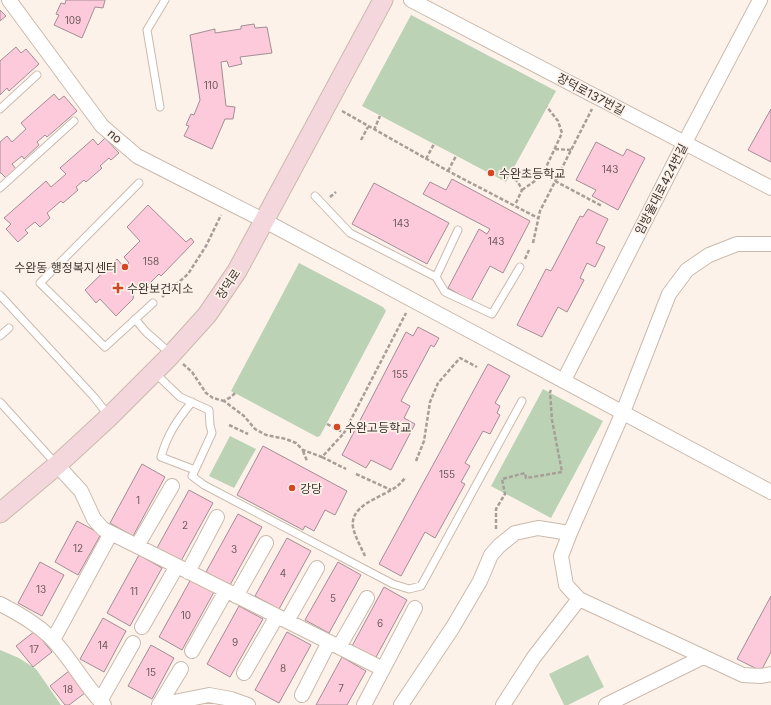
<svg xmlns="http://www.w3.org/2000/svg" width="771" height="705" font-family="Inter,'Noto Sans KR',sans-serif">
<rect width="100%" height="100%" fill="#fdf2ea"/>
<path fill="#bbd2b4" d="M411 15 556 91 506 182 362 106Z
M299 263 383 307 386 311 320 436 317 437 231 391Z
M543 389 603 421 551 518 491 486Z
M230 436 256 449 234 488 209 476Z
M0 650 19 658 36 669 61 705H0Z
M588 655 604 687 568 705H564L549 674Z"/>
<path fill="#fdcadb" stroke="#a28e95" d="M66 0H105L103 8 95 7 82 38 54 25 59 15 56 14 61 3 65 4Z
M0 10 6 16 0 21Z
M254 24 255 28 267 27 272 53 240 57 242 64 229 67 227 61 221 62 226 106 235 107 233 119H225L212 149 184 136 189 126 186 125 191 114 194 115 200 100 190 35 215 29V33L241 29V26Z
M16 47 21 53 26 49 39 64 9 91 7 88 0 95V61Z
M54 94 59 100 64 96 77 111 47 137 45 135 37 142 39 145 24 159 22 156 12 164 16 169 6 178 1 173H0V142L7 136 12 142 26 129 21 123Z
M771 109V162L748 150Z
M105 138 119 153 111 160 109 158 100 166 102 168 86 182 84 180 76 187 78 190 63 203 61 201 47 213 50 218 40 227 35 222 25 230 28 233 18 242 6 229 11 224 4 218 46 181 51 187 66 174 60 168 93 139 98 145Z
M596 142 623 156 627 149 645 158 618 210 592 196 596 190 576 180Z
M452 179 530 221 503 273 490 266 471 301 448 288 479 229 487 234 490 229 423 194 430 182 446 190Z
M374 183 449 223 427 264 352 224Z
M148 205 186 242 191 238 194 242 161 276 159 274 142 291 139 287 134 292 133 299 116 316 100 299 96 303 85 290 117 259 124 267 129 263 124 257 140 241 127 227Z
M588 209 608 219 596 243 605 247 595 267 587 263 580 278 584 280 567 312 558 307 542 337 517 325 546 269 551 271 580 216 583 217Z
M418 327 439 338 434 347 431 345 401 401 410 406 404 418 415 424 391 470 371 460 366 468 342 455 406 332 413 336Z
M488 364 510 376 495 403 500 406 497 413 500 415 490 434 483 431 465 463 470 466 461 482 465 484 435 538 425 532 401 576 379 564Z
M263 446 347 491 335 515 325 510 314 531 305 526 303 530 237 495Z
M142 464 165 477 133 536 110 523Z
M189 490 213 503 181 561 157 548Z
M238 514 262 527 230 585 206 572Z
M77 521 101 534 78 575 55 562Z
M287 538 311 551 279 609 255 596Z
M139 555 162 568 130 626 107 613Z
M40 562 64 575 42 616 18 603Z
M338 562 361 575 329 633 305 620Z
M191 579 214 592 182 650 159 637Z
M384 587 407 600 375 659 352 646Z
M771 596V652L761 671 737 659Z
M239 606 263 619 230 677 207 664Z
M103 618 126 631 104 672 80 659Z
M35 631 52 652 33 667 16 646Z
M287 632 311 645 279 703 255 690Z
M151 645 174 658 152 699 128 686Z
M342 657 366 671 347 705H316Z
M69 671 85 693 69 705H65L50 686Z"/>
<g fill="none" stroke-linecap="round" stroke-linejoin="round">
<g stroke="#cabaac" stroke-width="9">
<path id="lane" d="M160 107 147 30 165 0
M0 109 37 75
M139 183 40 283 105 347 153 303
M0 188 74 121
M315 196 350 233 436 277 445 292 492 314 520 267
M436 277 458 230
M0 295 94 397 109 416
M135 319 146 332 171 354
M0 336 9 328
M154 372 180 397 209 410 210 425 212 433 195 470 161 457C167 435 177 420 192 402
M0 402 57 465
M195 470 192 476 204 485 393 584 409 589 421 586 522 401"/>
</g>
<g stroke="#cabaac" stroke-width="16">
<path id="street" d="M9 0 102 126 137 156 265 221 771 492
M411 0 771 188
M564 380 684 144 760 0
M57 465 81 491 94 519 103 529 383 669 415 608
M570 533 561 556 566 585 579 599 743 675 761 676 771 674
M137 546 172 486
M188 572 217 517
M236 596 266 543
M0 604C18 613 34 622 49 636 70 656 83 684 104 705
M287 621 317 568
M142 627 177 566
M53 640 111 533
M339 647 367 598
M192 651 226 591
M244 673 277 616
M302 695 329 642
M100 701 133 643
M159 705 209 695 231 699 248 705
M159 705 181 669
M364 705 383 669
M401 705 453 627 480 581 491 555 499 546 515 533 538 528 570 533 623 412 669 294 687 270 709 255 737 244H771
M503 705 534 657 579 599
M606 705 703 657"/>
</g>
<g stroke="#cabaac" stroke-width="21">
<path id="secondary" d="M0 513 57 465 109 417 169 357 207 315 237 271 383 0"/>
</g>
<path stroke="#a89e98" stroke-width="2.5" stroke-dasharray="4 2" stroke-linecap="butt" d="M342 111 448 171 538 218
M374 130 380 116
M361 140 368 127
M555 149 571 150
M426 159 434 144
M448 171 456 156
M510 175 518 182 522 190 515 205
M555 181 602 206
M522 190 542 176 562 133 558 121 547 107
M330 197 336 192
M533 243 540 211 592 109
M525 259 529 250
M162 297 188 274 206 246 221 215
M183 364 192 372 206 393 213 398 224 401
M235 393 231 397 224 401 244 416 255 429 266 435 286 439 296 443 303 450 322 457 344 433 406 313
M327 424 344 433
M229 425 248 434
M303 451 307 461
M322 457 346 469
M416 461 424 441 430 402 438 383 460 358 477 367
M356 474 391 490
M496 529V509L505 494 502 479 525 473 526 478 562 472 552 420 550 392 551 390
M365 556C361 547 355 537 353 527 350 506 377 499 391 490 397 487 401 483 405 478"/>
<use href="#lane" stroke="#fff" stroke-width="7"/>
<use href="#street" stroke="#fff" stroke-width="14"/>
<use href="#secondary" stroke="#f3d7dc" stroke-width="19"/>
</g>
<g fill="#d14822" stroke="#fdf2ea" stroke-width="1.5">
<circle cx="491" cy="173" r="4"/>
<circle cx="125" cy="267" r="4"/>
<path d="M116 282h4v4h4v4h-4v4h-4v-4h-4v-4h4z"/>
<circle cx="337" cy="427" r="4"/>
<circle cx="292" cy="488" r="4"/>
</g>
<g text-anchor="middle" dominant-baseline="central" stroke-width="3.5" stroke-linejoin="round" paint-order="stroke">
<g font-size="10" fill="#6d5b5c">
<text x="73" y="20">109</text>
<text x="211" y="85">110</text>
<text x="610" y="169">143</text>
<text x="401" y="223">143</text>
<text x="496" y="241">143</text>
<text x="151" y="261">158</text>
<text x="400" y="374">155</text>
<text x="447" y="474">155</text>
<text x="138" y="500">1</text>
<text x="185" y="525">2</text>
<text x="78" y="548">12</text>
<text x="234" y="549">3</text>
<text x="283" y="573">4</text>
<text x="41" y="589">13</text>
<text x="134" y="591">11</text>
<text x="333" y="598">5</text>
<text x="186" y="615">10</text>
<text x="380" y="623">6</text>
<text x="235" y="642">9</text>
<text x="103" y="645">14</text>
<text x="34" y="649">17</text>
<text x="283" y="668">8</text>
<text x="151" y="672">15</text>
<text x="341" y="688">7</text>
<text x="68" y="689">18</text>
</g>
<g font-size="12" fill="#3d3631" stroke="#fdf2ea">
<text transform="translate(591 94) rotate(28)">장덕로137번길</text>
<text transform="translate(115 136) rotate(41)">no</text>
<text transform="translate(661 189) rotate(-63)">임방울대로424번길</text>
<text transform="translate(228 284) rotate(-56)">장덕로</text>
</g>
<g font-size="12" fill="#3d3631" stroke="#fdf2ea" text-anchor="start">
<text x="499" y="173">수완초등학교</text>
<text x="117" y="267" text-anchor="end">수완동 행정복지센터</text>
<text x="127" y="288">수완보건지소</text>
<text x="345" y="427">수완고등학교</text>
<text x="300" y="488">강당</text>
</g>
</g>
</svg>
